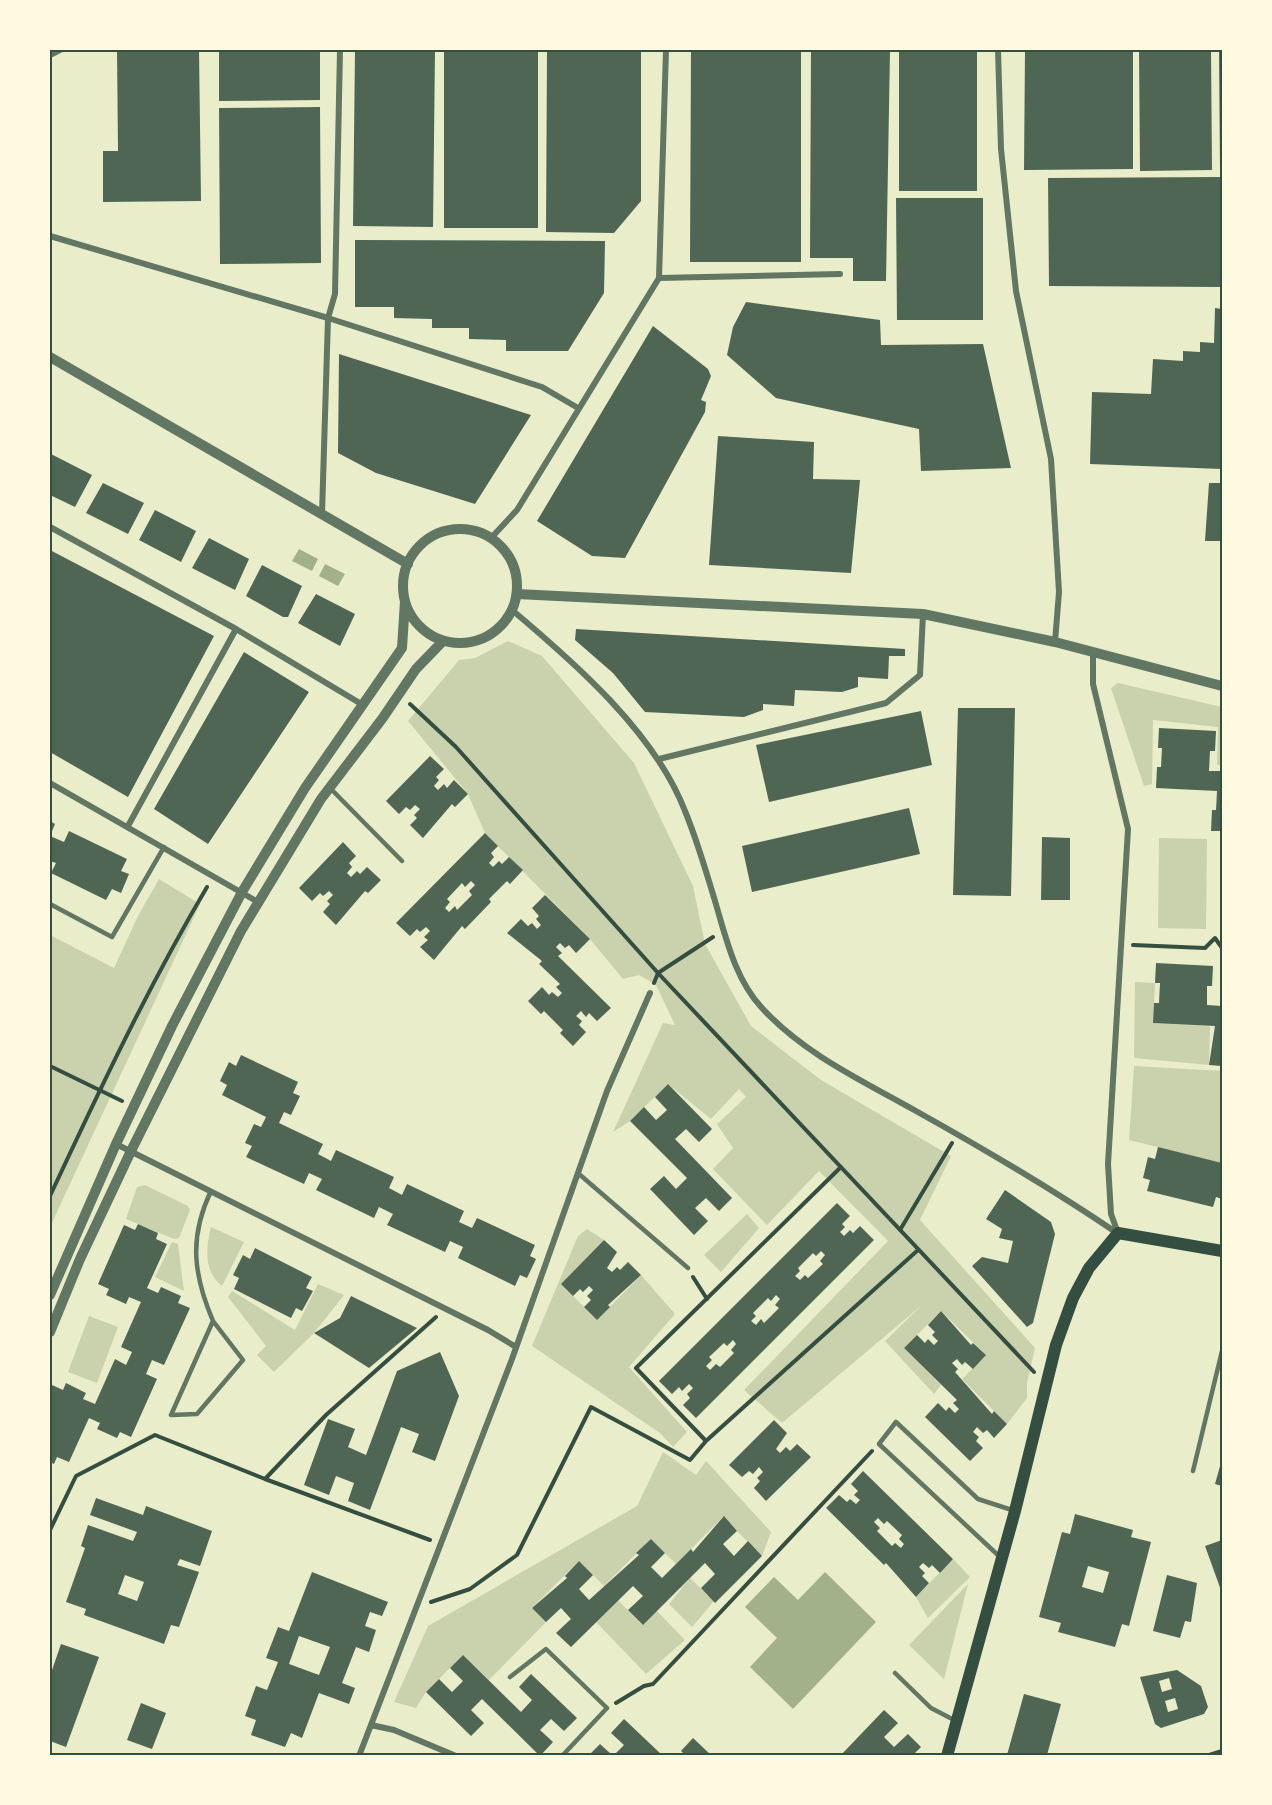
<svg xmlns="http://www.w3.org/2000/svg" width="1272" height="1805" font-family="Commissioner,sans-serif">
<rect width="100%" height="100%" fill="#e9edc9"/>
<path fill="#cad2ad" d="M508 641 542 656 634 763 693 886 705 944 751 1026 821 1080 951 1156 920 1220 1035 1348 1027 1383V1398L1007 1424 962 1379 986 1355 941 1311 904 1348 941 1385 934 1394 885 1341 922 1305 782 1423 744 1390 888 1241 819 1171 767 1225 713 1169 733 1148 717 1124 746 1097 739 1089 711 1119 668 1084 630 1121 613 1132 663 1023 675 1025 656 985 639 975 623 979 590 939 485 833 468 794 408 721 459 660 475 658Z
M1118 683 1222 707V765H1217L1218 727 1153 720 1152 784 1144 786 1111 688Z
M1159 838 1207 839 1206 929 1158 928Z
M159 879 200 904 50 1227V935L114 968 138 916Z
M1135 982 1155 983 1153 1023 1210 1026 1209 1065 1134 1058Z
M1134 1066 1222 1071V1163L1129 1140Z
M145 1185 188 1206 190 1210 179 1238 174 1239 126 1219 137 1187Z
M747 1214 759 1228 721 1272 704 1255Z
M211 1227 244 1242 222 1286C203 1271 206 1247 211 1227Z
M587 1229 604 1240 561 1284 597 1320 641 1275 675 1314 629 1367 687 1432 673 1447 660 1433 532 1346 578 1236Z
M172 1242 178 1244 184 1291 155 1277Z
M318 1284 344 1295 314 1333 274 1372 257 1355 266 1346 228 1297 232 1291 295 1330Z
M89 1316 118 1327 97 1383 68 1372Z
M663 1452 696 1475 706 1461 771 1532 762 1556 723 1517 676 1564 651 1539 604 1586 579 1561 532 1608 546 1622 489 1680 463 1655 426 1692 416 1708 394 1702 428 1626 637 1506Z
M953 1559 970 1577 928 1618 916 1597Z
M690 1578 714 1601 692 1627 669 1604Z
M968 1584 944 1679 909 1645Z
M618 1600 642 1625 657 1611 685 1640 646 1674 596 1622Z"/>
<path fill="#a3b18a" d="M299 549 318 559 312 571 292 561Z
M325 564 345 574 338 586 319 576Z
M825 1572 876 1622 793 1709 750 1667 777 1638 745 1607 774 1577 798 1600Z"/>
<path fill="#4f6655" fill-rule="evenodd" d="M117 50H199L201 201 103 202V151H118Z
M219 50H320V100L219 101Z
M355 50H435L433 227 353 226Z
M444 50H538V228H444Z
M547 50H641V201L614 233 546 232Z
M691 50H801V262H690Z
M811 50H890L886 281H853V258H810Z
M899 50H977V191H899Z
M1025 50H1133V169L1024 170Z
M1139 50H1211L1212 170 1140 171Z
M1219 50H1222V171H1220Z
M320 107 321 263 220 264 219 108Z
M1222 177V287L1049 286 1048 178Z
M896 198H983V320H897Z
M355 240 605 241 604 293 568 351H506V340L469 339V328H432V319L394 318V307H355Z
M746 302 880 320 881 345 983 344 1011 468 921 471 919 429 776 398 727 355 733 327Z
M1215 308 1222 309V469L1090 464 1092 392 1151 394 1153 359 1183 361V351L1200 352V342L1214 343Z
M653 326 708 369 711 376 701 400 706 402 705 412 625 558 592 556 537 521Z
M339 354 531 415 475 504 376 473 338 453Z
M718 436 814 442 813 479 860 480 851 573 709 565Z
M51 454 92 475 75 507 50 495Z
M103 483 144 503 128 534 86 513Z
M1209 483H1222V541H1205Z
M155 510 196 531 181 562 139 540Z
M209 538 249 559 235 590 192 568Z
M50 550 214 636 128 797 50 752Z
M262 565 302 586 288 617H283L246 596Z
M316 594 355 614 340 646 298 623Z
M576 629 905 649V656H889L888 679 858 677V687L842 692 795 690 794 706 763 704V710L744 717 645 712 613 673 575 640Z
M244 652 309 692 208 844 154 809Z
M958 708H1015L1011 896 953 895Z
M921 711 932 765 769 802 756 745Z
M1159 728 1216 731 1215 751H1210L1209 771H1222V831H1211L1212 810H1216L1217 791 1156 788 1157 767H1161L1162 748H1158Z
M430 756 444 769 436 777 439 780 434 786 438 790 444 784 447 788 454 780 468 794 455 807 452 804 423 838 410 825 417 818 414 815 420 809 415 805 410 810 406 807 399 814 386 801Z
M909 808 920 854 752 892 742 846Z
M50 821 55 824 50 836 64 842 69 831 127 859 121 871 129 874 121 893 112 889 106 900 51 873 56 863 50 861Z
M485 833 498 846 491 853 494 857 489 863 493 867 499 861 502 864 509 857 523 870 510 884 507 881 489 899 491 902 465 929 462 926 434 960 420 947 428 940 424 937 430 931 426 927 420 932 417 929 410 936 396 923ZM471 881 475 885 469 891 472 895 457 910 455 906 449 912 445 908 450 902 447 899 462 883 465 887Z
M1042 837 1070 838V900H1041Z
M343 842 356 856 349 863 352 867 347 873 351 877 357 871 360 874 367 867 381 880 368 893 365 891 336 925 323 912 330 904 327 901 333 895 329 891 323 896 320 893 312 901 299 888Z
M545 895 590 939 576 953 569 945 565 948 560 943 556 947 562 953 558 956 611 1008 597 1021 589 1013 586 1017 581 1011 576 1016 582 1021 579 1025 586 1032 573 1046 560 1033 563 1030 544 1011 541 1014 528 1001 542 987 549 995 552 992 558 997 562 993 556 987 560 984 539 964 542 961 507 933 521 919 528 926 532 923 537 929 541 925 536 919 539 916 532 908Z
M1156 963 1213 966 1212 986H1207V1005L1222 1006V1066L1209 1065 1215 1026 1153 1023 1154 1003H1159L1160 983H1155Z
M241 1055 298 1082 293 1093 300 1096 291 1115 284 1112 279 1123 323 1144 318 1154 331 1161 336 1150 394 1177 389 1188 402 1195 407 1184 464 1211 459 1222 472 1228 477 1218 535 1245 530 1256 536 1259 527 1278 520 1275 515 1286 458 1258 463 1247 450 1241 445 1252 387 1225 393 1214 379 1207 374 1218 316 1190 322 1179 309 1173 304 1184 246 1157 252 1146 245 1143 254 1124 261 1127 266 1117 222 1095 227 1085 220 1081 229 1062 236 1066Z
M668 1084 712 1129 699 1142 686 1129 675 1139 732 1198 719 1211 706 1198 695 1208 708 1221 694 1235 650 1189 664 1176 676 1189 687 1178 630 1121 644 1107 656 1120 667 1110 655 1097Z
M1158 1147 1222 1163 1220 1177 1222 1178V1199L1216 1197 1213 1207 1147 1191 1150 1180 1143 1178 1148 1157 1155 1159Z
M1005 1190 1051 1222 1055 1234 1033 1323 1027 1327 972 1266 982 1257 1008 1263 1013 1241 999 1238 1002 1229 986 1219Z
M837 1203 850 1216 842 1224 845 1227 840 1232 844 1236 850 1230 853 1233 860 1226 874 1240 696 1418 683 1405 690 1398 687 1394 693 1388 689 1384 682 1391 679 1387 672 1394 659 1381ZM821 1251 825 1255 820 1261 823 1264 808 1278 805 1275 800 1280 795 1276 800 1271 798 1268 813 1253 816 1256ZM776 1295 780 1299 775 1305 779 1308 764 1323 761 1319 756 1325 751 1321 756 1316 753 1313 768 1298 771 1301ZM733 1340 736 1344 731 1350 734 1353 720 1367 716 1364 710 1370 706 1366 712 1360 709 1357 724 1343 727 1346Z
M138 1224 158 1233 156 1239 167 1244 147 1288 158 1293 161 1287 181 1296 178 1303 190 1308 164 1365 152 1360 146 1374 157 1379 131 1437 120 1432 117 1438 97 1429 100 1423 89 1418 69 1462 57 1457 54 1464 50 1462V1390L52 1385 63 1390 66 1383 86 1393 83 1399 95 1404 115 1359 126 1365 132 1352 121 1347 141 1302 129 1297 126 1304 106 1295 109 1289 98 1284 124 1225 135 1230Z
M604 1240 617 1252 607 1268 612 1272 617 1267 620 1270 628 1262 641 1275 608 1305 610 1307 597 1320 584 1307 591 1300 587 1296 593 1290 589 1286 583 1292 580 1289 573 1296 561 1284Z
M255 1248 312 1277 306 1288 313 1291 302 1311 296 1308 291 1318 234 1289 239 1278 233 1275 243 1255 250 1259Z
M351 1296 417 1328 369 1368 314 1333 340 1318Z
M941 1311 971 1345 973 1343 986 1355 973 1369 965 1362 962 1365 957 1359 952 1363 958 1369 955 1372 992 1414 994 1411 1007 1424 994 1438 987 1430 983 1433 977 1427 973 1432 979 1437 976 1441 983 1448 970 1461 925 1417 938 1403 946 1411 949 1407 955 1413 959 1409 953 1403 957 1400 904 1348 917 1335 925 1343 928 1339 934 1345 938 1341 932 1335 935 1332 928 1325Z
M440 1352 459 1396 435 1461 412 1452 419 1434 401 1427 370 1510 348 1501 354 1483 336 1476 329 1495 304 1485 328 1419 355 1429 348 1447 366 1455 397 1371Z
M774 1420 787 1433 776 1449 780 1453 786 1447 790 1451 797 1444 811 1457 766 1501 754 1488 760 1481 757 1478 763 1472 759 1467 753 1474 749 1471 742 1477 729 1465Z
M1222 1459V1486L1215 1484Z
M863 1471 953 1559 940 1573 932 1565 929 1568 923 1563 919 1567 925 1573 922 1576 929 1583 916 1597 886 1563 884 1565 826 1508 839 1495 847 1502 850 1499 856 1504 860 1500 854 1495 858 1491 851 1484ZM878 1518 884 1524 887 1521 902 1535 899 1539 904 1544 901 1548 895 1543 892 1546 877 1531 880 1528 874 1522Z
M96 1498 143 1515 146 1506 212 1531 200 1566 180 1559 177 1565 199 1572 179 1627 171 1625 164 1644 84 1615 86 1609 66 1602 85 1548 81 1546 88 1525 133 1541 137 1532 90 1515ZM125 1575 144 1582 137 1601 118 1594Z
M1075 1514 1133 1530 1131 1537 1151 1542 1129 1626 1122 1624 1115 1647 1058 1632 1061 1623 1039 1617 1062 1532 1070 1534ZM1088 1566 1109 1572 1103 1593 1082 1587Z
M724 1516 737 1531 723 1544 734 1556 748 1541 762 1556 715 1603 701 1588 715 1574 705 1563 643 1625 628 1610 643 1596 633 1586 571 1647 556 1633 571 1619 561 1608 546 1622 532 1608 567 1578 565 1576 579 1561 593 1575 579 1589 589 1600 639 1555 636 1553 651 1539 665 1553 651 1567 662 1578 691 1549 693 1552Z
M1222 1540V1593L1205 1546Z
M312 1572 388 1602 382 1616 370 1612 365 1626 376 1630 369 1652 356 1647 342 1683 355 1688 349 1704 319 1693 302 1738 291 1733 285 1747 251 1735 256 1720 245 1716 256 1686 267 1690 278 1662 266 1658 278 1627 289 1631ZM299 1636 330 1647 319 1675 289 1664Z
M1167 1575 1197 1583 1191 1622 1185 1621 1180 1638 1153 1631Z
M61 1644 99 1657 66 1747 50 1741V1676Z
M463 1655 521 1712 532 1700 519 1687 531 1674 577 1718 564 1731 551 1719 540 1730 553 1742 540 1756 482 1699 471 1710 484 1723 471 1736 426 1692 439 1679 452 1692 463 1681 450 1668Z
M1177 1670 1201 1686 1208 1707 1204 1714 1161 1728 1155 1724 1140 1677ZM1169 1678 1172 1689 1162 1692 1159 1681ZM1175 1698 1178 1709 1168 1712 1165 1701Z
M1024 1694 1061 1704 1047 1755H1007Z
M141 1703 166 1713 152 1749 127 1740Z
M884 1710 898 1723 884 1737 894 1747 908 1734 921 1747 913 1755H841Z
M624 1719 662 1755H614L624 1745 611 1733Z
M693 1738 711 1755H685L681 1751Z
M600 1744 612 1755H589Z"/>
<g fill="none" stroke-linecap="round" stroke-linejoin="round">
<path stroke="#344e41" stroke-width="4" d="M410 704 456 747 658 973 1034 1372
M1133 945 1205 948 1215 938 1222 948
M654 983 658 973 713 937
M50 1066 122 1101
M841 1167 636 1368 706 1441 918 1250
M50 1196C99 1091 148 987 207 887
M900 1230 952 1143
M693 1277 707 1299
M265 1479 430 1540
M50 1530 76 1476 155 1435 265 1479 326 1415 436 1317
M431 1602 470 1589 517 1555 591 1407 690 1460 706 1441
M616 1703 644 1686 653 1684 872 1451
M1206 1756 1222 1751"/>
<path stroke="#617663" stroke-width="4.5" d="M330 788 402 861
M50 904 112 937 164 847
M579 1174 688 1268
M211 1191C189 1237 193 1274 213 1321L171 1415 197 1414 243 1360 213 1321
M1193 1471 1222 1351
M1000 1557 879 1444 896 1422 978 1499 1015 1511
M895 1673 931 1708 956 1721
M510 1677 546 1649 607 1708 562 1756"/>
<path stroke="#617663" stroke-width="6" d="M998 50 1001 149 1016 291 1051 459 1059 592 1055 642
M50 55 60 50
M50 236 328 318 542 387 578 408
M659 278 840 274
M322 514 328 318 335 294 340 50
M50 527 236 629 363 705
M491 538 517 510 659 278 666 50
M512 610C575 663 655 733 685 811 697 840 706 871 715 901 726 938 735 979 762 1008 804 1054 863 1081 916 1111 984 1149 1052 1189 1117 1233
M1093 652V684L1128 829 1108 1164 1111 1214 1118 1233
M659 759 886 703 920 675 923 614
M50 783 258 902
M128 826 236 629
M116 1144 488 1330 516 1347
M371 1725 394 1730 456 1756
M359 1756 512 1359 607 1091 650 993"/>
<path stroke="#617663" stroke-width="10" d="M50 357 408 564
M403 586a57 57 0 1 1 114 0a57 57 0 1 1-114 0Z
M517 594 923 614 1055 642 1222 686
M50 1295 116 1144 172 1026 242 892 305 788 402 648 405 601
M50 1332 80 1259 131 1151 241 931 321 799 382 719 416 669 443 641"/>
<path stroke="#344e41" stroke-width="12" d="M947 1756 1015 1511 1056 1345 1073 1298 1089 1268 1118 1233 1222 1251"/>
</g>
<rect width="1272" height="1805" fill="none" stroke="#fefae0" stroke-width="102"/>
<rect x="51" y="51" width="1170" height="1703" fill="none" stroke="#344e41" stroke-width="2"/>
</svg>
